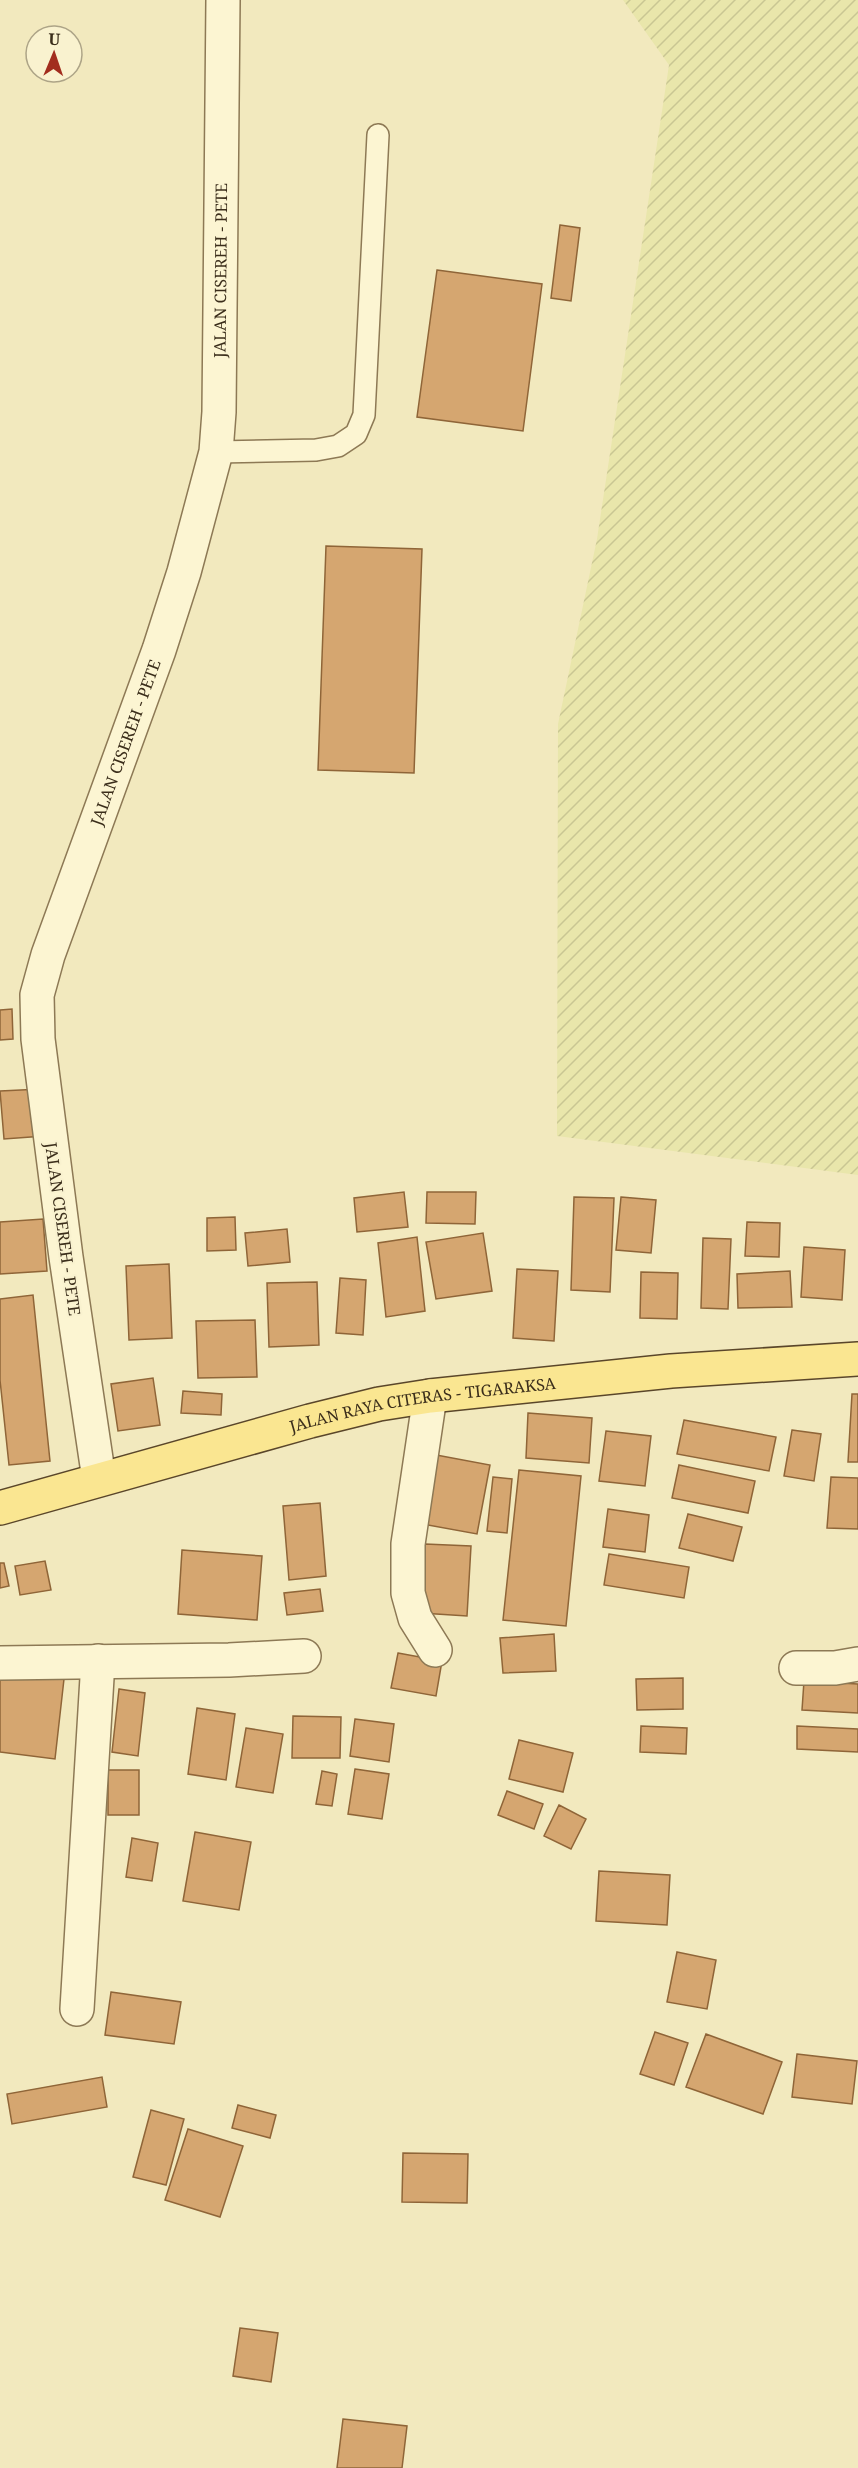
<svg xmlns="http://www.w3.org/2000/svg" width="858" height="2468" font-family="'Noto Serif',serif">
<defs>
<pattern id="farmland-furrows" width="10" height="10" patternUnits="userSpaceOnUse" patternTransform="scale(1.5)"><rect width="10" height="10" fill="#e9e6ab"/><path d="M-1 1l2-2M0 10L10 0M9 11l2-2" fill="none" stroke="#c9c693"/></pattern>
</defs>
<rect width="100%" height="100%" fill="#f2e9be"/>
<path fill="url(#farmland-furrows)" d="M623 0H858V1175L557 1136 558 724 597 539 669 65Z"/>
<path fill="#d5a670" stroke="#8f6538" stroke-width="1.5" d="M560 225 580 228 571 301 551 298Z
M437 270 542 284 523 431 417 417Z
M326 546 422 549 414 773 318 770Z
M12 1009 13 1039 0 1040V1010Z
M41 1089 44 1136 4 1139 0 1091Z
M404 1192 408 1227 357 1232 354 1198Z
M427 1192H476L475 1224 426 1223Z
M574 1197 614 1198 610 1292 571 1290Z
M621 1197 656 1200 651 1253 616 1250Z
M235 1217 236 1250 207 1251V1218Z
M43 1219 47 1271 0 1274V1222Z
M747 1222 780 1223 779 1257 745 1256Z
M287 1229 290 1262 248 1266 245 1233Z
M483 1233 492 1291 436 1299 426 1242Z
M417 1237 425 1311 386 1317 378 1243Z
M703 1238 731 1239 728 1309 701 1308Z
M804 1247 845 1250 842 1300 801 1297Z
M169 1264 172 1338 129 1340 126 1266Z
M517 1269 558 1271 554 1341 513 1338Z
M790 1271 792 1307 738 1308 737 1274Z
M641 1272 678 1273 677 1319 640 1318Z
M340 1278 366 1280 363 1335 336 1333Z
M317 1282 319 1345 269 1347 267 1283Z
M33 1295 50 1461 9 1465 0 1380V1299Z
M255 1320 257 1377 198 1378 196 1321Z
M153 1378 160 1425 118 1431 111 1384Z
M183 1391 222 1394 221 1415 181 1413Z
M852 1394H858V1462H848Z
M528 1413 592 1418 589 1463 526 1458Z
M684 1420 776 1437 769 1471 677 1454Z
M792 1430 821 1434 814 1481 784 1476Z
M606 1431 651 1436 645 1486 599 1481Z
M431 1454 490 1465 477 1534 417 1523Z
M679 1465 755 1481 748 1513 672 1498Z
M519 1470 581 1476 566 1626 503 1620Z
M493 1477 512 1479 507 1533 487 1531Z
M831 1477 858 1478V1529L827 1528Z
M320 1503 326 1576 289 1580 283 1506Z
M608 1509 649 1515 645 1552 603 1547Z
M688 1514 742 1527 733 1561 679 1548Z
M425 1544 471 1546 467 1616 421 1613Z
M182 1550 262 1556 257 1620 178 1614Z
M609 1554 689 1567 684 1598 604 1585Z
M45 1561 51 1590 20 1595 15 1566Z
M0 1563H4L9 1586 0 1588Z
M320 1589 323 1611 287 1615 284 1593Z
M554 1634 556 1671 503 1673 500 1638Z
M398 1653 442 1661 436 1696 391 1688Z
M0 1672 64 1679 55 1759 0 1752Z
M683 1678V1709L637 1710 636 1679Z
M804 1681 858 1684V1713L802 1710Z
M119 1689 145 1693 138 1756 112 1752Z
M197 1708 235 1714 226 1780 188 1774Z
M293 1716 341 1717 340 1758H292Z
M355 1719 394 1724 389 1762 350 1756Z
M641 1726 687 1728 686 1754 640 1752Z
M797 1726 858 1729V1752L797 1749Z
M246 1728 283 1734 273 1793 236 1787Z
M519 1740 573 1753 563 1792 509 1779Z
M355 1769 389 1774 382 1819 348 1814Z
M108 1770H139V1815H108Z
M322 1771 337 1774 332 1806 316 1804Z
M507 1791 543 1804 534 1829 498 1815Z
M559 1805 586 1819 571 1849 544 1836Z
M195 1832 251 1842 239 1910 183 1901Z
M132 1838 158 1843 152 1881 126 1877Z
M599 1871 670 1875 667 1925 596 1921Z
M677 1952 716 1960 707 2009 667 2002Z
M111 1992 181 2002 174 2044 105 2035Z
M655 2032 688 2043 674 2085 640 2074Z
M706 2034 782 2062 763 2114 686 2087Z
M797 2054 857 2061 852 2104 792 2097Z
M102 2077 107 2107 12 2124 7 2094Z
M238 2105 276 2115 270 2138 232 2128Z
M151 2110 184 2119 166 2185 133 2177Z
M188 2129 243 2146 220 2217 165 2200Z
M403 2153 468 2154 467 2203 402 2202Z
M240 2328 278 2333 271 2382 233 2376Z
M343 2419 407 2426 402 2468H337Z"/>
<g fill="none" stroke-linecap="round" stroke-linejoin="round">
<g stroke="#8d7955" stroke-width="24">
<path id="service" d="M216 452 316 450 338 446 356 434 364 415 378 135"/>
</g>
<g stroke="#8d7955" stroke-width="36">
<g id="minor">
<path d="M430 1396 408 1544V1593L415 1618 435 1650"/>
<path id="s1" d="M99 1479 66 1257 38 1039 37 995 48 955 159 650 184 572 216 452 219 412 223 0"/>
<path d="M0 1663 229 1660 304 1656"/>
<path d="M796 1668H835L858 1664"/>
<path d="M77 2009 98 1661"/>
</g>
</g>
<g stroke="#5a462a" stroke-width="36">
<g id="primary">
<path id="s2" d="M0 1508 310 1421 379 1404 430 1396 671 1371 858 1359"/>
</g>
</g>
<use href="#service" stroke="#fcf5d2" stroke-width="21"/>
<use href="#minor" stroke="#fcf5d2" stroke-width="33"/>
<use href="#primary" stroke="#fae691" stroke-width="33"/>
</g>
<g text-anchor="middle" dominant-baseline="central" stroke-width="4.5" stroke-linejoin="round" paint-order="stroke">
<g font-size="16" fill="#3b2e1b" stroke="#f9f2cf">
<text stroke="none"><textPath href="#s1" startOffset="1242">JALAN CISEREH - PETE</textPath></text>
<text stroke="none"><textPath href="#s1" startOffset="756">JALAN CISEREH - PETE</textPath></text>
<text transform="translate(63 1229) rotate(82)">JALAN CISEREH - PETE</text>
<text stroke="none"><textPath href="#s2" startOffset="436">JALAN RAYA CITERAS - TIGARAKSA</textPath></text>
</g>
</g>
<g transform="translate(54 54) rotate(2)"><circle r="28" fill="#f9f2cf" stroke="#ada487" stroke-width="1.5"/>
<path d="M0-4.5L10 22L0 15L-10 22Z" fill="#a22d1e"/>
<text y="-9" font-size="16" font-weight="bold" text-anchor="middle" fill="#3b2e1b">U</text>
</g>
</svg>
